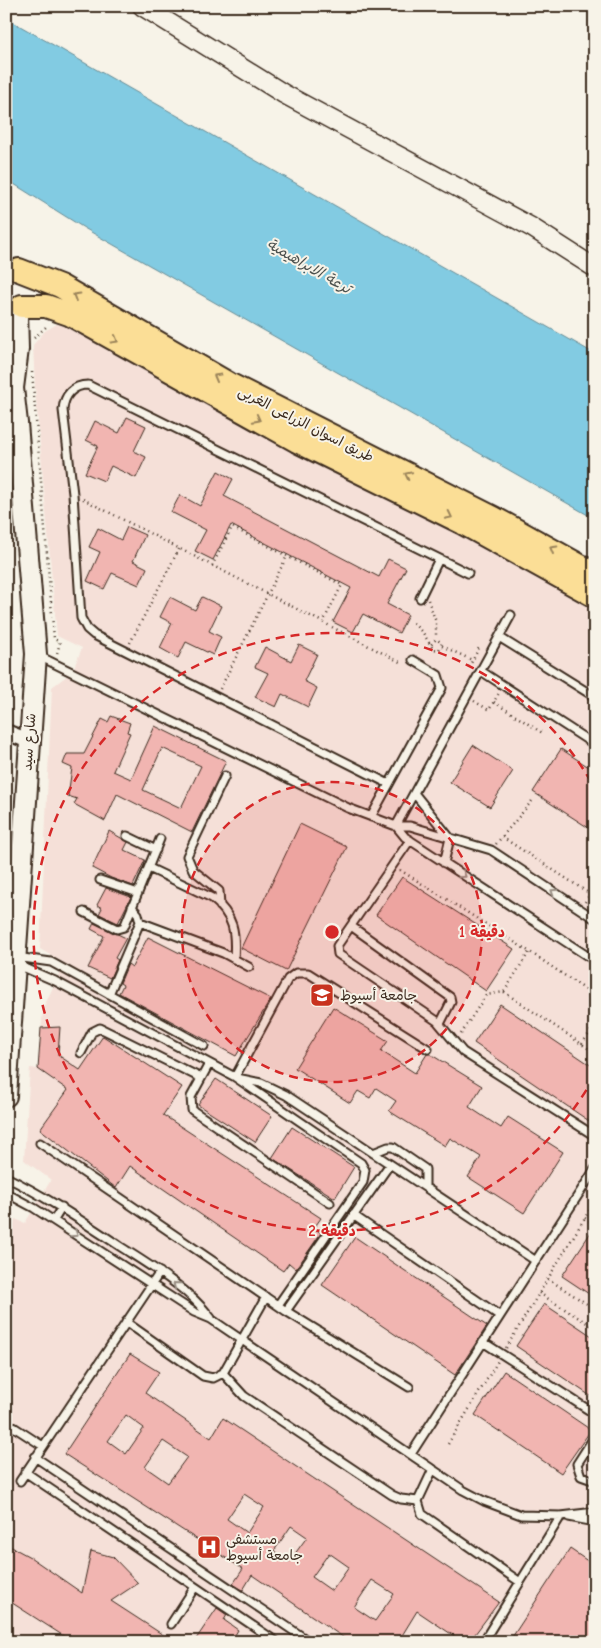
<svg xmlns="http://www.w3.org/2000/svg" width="601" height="1648" font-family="'Comic Neue','Playpen Sans Arabic',sans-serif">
<rect width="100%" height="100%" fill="#f7f3e8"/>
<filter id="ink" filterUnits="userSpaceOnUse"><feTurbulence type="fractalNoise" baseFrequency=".02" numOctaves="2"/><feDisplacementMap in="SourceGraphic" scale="10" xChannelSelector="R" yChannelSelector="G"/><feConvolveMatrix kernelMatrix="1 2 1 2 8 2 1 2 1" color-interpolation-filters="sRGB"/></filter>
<g filter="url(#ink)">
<path fill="#f5e0d8" d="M57 324 63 325 244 426 487 549 595 611V1642H6V1251L15 1219 25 1223 51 1180 24 1160 30 1068 38 1069 43 1009 64 963 40 949 52 687 72 672 82 648 57 636 35 387 33 345 45 331Z"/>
<path fill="#82cbe2" stroke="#668b94" d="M6 18 595 354V519L84 228 6 179Z"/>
<path fill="#f1b5b1" stroke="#3b2a1e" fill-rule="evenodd" d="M127 417 146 426 134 451 146 457 136 478 111 466 104 481 85 473 98 446 86 440 95 421 119 433Z
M218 471 233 479 224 496 379 577 388 559 406 568 387 604 408 615 399 633 363 614 353 632 333 622 351 588 231 525 213 560 195 551 206 530 171 512 180 495 200 506Z
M127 527 145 535 133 561 147 568 139 585 112 573 104 589 87 581 100 552 89 547 98 528 121 540Z
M170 597 195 610 202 597 221 606 209 631 221 637 213 655 186 642 178 658 160 648 172 623 160 617Z
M299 645 317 654 304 681 317 688 308 707 282 694 276 707 255 697 268 673 255 667 265 647 291 661Z
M111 716 130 723 127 732 130 733 113 771 131 779 155 726 226 761 192 832 117 794 105 821 74 804 77 799 68 796 72 768 63 764 67 754H84L102 719 108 722ZM162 748 201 766 181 808 143 790Z
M473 745 513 771 490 807 450 782Z
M561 749 595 771V832L533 792Z
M300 824 347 847 286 971 241 948Z
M109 831 128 842 124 850 145 860 133 886 111 878 92 868Z
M402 877 514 949 486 991 376 915Z
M106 888 131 897 118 923 99 914 102 908 97 905Z
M94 923 126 938 115 958 118 960 110 978 88 968 104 936 91 929Z
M148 937 271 999 236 1056 119 993 123 985 120 983 128 964 132 967Z
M500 1004 595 1068V1125L474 1043Z
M333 1007 388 1041 381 1051 415 1073 427 1054H430L482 1086 469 1107 501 1128 508 1117 563 1152 524 1213 468 1177 481 1157 450 1138 445 1146 389 1111 396 1101 376 1088 370 1098 358 1091 350 1103 295 1068Z
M60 1027 58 1055 80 1070 103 1036 182 1087 163 1115 321 1218 314 1228 321 1233 296 1269 289 1263 283 1271 130 1166 116 1188 40 1129 68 1090 38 1069 41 1028Z
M216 1079 272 1116 255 1142 198 1105Z
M292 1127 354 1167 335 1198 272 1158Z
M595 1226V1298L562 1276Z
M355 1237 487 1326 455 1375 322 1285Z
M544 1304 595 1338V1399L516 1346Z
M130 1354 159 1372 145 1393 211 1438 223 1418 499 1602 469 1642H463L417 1611 398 1642H350L252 1575 243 1590 233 1584 243 1569 64 1454ZM126 1415 144 1428 126 1454 108 1441ZM163 1441 187 1457 168 1483 145 1467ZM244 1494 264 1507 247 1533 227 1519ZM291 1526 307 1537 289 1562 274 1551ZM329 1553 349 1567 332 1591 312 1577ZM372 1580 394 1594 375 1621 354 1607Z
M504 1371 591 1430 561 1473 475 1415Z
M6 1544 30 1557 82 1593 91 1551 113 1557 138 1583 111 1601 174 1642H73L6 1599Z
M570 1549 595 1566V1634L589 1642H509Z
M217 1608 227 1615 224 1620 238 1630 231 1642H194Z"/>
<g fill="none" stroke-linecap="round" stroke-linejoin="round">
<g stroke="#3b2a1e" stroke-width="11">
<path id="service" d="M420 598 439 559
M499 637 595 697
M39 656 348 808 396 826H410L491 850 595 919
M481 671 595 745
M389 784 94 635 87 629 81 618 73 494 63 410C64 395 73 385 88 385L468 573
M414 793 450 838 444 863
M371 817 442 688 438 675 413 660
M396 826 405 837 595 961
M396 826 511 615
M127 836 156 850
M410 840 337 946 338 954 437 1021 463 1052 595 1136
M149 868 212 898C234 916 236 932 234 959
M100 880 138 893
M220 906 219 891 193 870 187 856 225 776
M84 912 117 929 124 927 160 839
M140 922 223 953 249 967
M351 926 450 997 451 1002 440 1024
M16 957 51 962 204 1046
M16 964 55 981 235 1077 361 1163 365 1170 363 1182 278 1305
M109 994 140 922 138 914 132 907
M81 1053 92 1032 100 1028 201 1078
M209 1064 191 1097 192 1110 330 1203
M235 1077 288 979 296 973H308L428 1049
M237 1078 261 1083 286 1095 536 1261
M40 1143 286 1311 409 1387
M373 1153 388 1147H393L425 1169V1187
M6 1177C47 1197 83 1222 121 1247 152 1267 188 1288 211 1318
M6 1193 34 1208 194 1312 211 1319 463 1490 484 1501 521 1515 561 1516 595 1512
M353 1215 500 1316
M54 1220 62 1207
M286 1311 390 1164
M126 1322 203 1376 213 1378 223 1373 266 1297
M483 1342 595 1414
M223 1373 244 1396 392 1495 401 1499 418 1501
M6 1422 43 1446
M595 1436 577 1464 581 1476 595 1481
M411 1454 595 1169
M35 1457 310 1642
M433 1469 418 1501 422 1514 520 1582
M25 1472 277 1642
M20 1481 160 1272
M569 1517 595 1522
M171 1624 195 1587
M483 1642 561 1516"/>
</g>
<g stroke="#3b2a1e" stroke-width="18">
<path id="minor" d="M6 732 29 741"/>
</g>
<g stroke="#3b2a1e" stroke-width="21">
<path id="tertiary" d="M142 6 284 94 531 227 595 268"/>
</g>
<g stroke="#3b2a1e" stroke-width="24">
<path id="secondary" d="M6 371 13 388 17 423 36 654 6 1096
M13 388 18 349 17 310"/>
</g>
<g stroke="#3b2a1e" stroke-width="26">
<path id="primary" d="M19 270 60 286 229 384 494 518 595 574
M22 306H46L69 314 297 441 463 523 595 596"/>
</g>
<path stroke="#3b2a1e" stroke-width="2.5" stroke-dasharray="1 4" stroke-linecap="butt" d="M34 338 48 325
M32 372 54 639 60 642 57 654
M83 499 400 662
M212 566 232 527 342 585 323 622
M428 600 436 622V638
M413 623 423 633 433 649 439 650 442 643 436 639 431 645
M130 643 179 549
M442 646 472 660
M469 667 480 646
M220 689 287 556
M474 701 489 710 499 693
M494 702 544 734
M502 837 595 897
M496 844 532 801
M400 870 530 952 595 996
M585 902 595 886
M504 992 595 1053
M461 1034 486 995 504 992 529 952
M582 1044 595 1025
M585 1218 595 1225
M548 1279 595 1309
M539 1293 595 1328
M506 1348 595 1201
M448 1444 498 1361"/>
<use href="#service" stroke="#f7f3e8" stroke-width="7"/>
<use href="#minor" stroke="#f7f3e8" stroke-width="14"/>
<use href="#tertiary" stroke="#f7f3e8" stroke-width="18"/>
<use href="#secondary" stroke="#f7f3e8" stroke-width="20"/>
<use href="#primary" stroke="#fbde96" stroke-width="22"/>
</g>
<defs><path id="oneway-chevron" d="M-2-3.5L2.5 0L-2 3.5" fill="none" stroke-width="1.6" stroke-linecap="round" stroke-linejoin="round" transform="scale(1.25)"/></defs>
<g stroke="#9b845a">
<use href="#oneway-chevron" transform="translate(76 296) rotate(-149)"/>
<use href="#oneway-chevron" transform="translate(115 340) rotate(29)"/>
<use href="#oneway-chevron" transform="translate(217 377) rotate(-151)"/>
<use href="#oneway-chevron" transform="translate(257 419) rotate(28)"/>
<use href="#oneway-chevron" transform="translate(408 475) rotate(-154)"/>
<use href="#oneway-chevron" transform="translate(449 516) rotate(26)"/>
<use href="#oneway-chevron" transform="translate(553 549) rotate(-150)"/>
</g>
<g stroke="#998e83">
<use href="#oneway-chevron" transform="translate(463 875) rotate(33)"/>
<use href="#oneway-chevron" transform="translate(554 892) rotate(-147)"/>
<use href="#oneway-chevron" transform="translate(75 1234) rotate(33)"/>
<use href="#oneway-chevron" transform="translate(176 1285) rotate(-141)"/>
</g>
</g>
<circle cx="332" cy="932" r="150" fill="#d62828" fill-opacity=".12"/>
<g fill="none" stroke="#d62828" stroke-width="2.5" stroke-dasharray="9 6">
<circle cx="332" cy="932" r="150"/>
<path d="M594 1077A299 299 0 1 1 594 787"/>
</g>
<defs>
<g id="university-square" transform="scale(1.25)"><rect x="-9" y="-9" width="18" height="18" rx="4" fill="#c8321e" stroke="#f7f3e8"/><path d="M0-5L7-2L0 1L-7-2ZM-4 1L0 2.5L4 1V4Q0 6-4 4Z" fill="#fff"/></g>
<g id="hospital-square" transform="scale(1.25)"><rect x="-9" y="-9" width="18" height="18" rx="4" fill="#c8321e" stroke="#f7f3e8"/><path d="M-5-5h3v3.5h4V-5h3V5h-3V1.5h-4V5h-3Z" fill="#fff"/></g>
</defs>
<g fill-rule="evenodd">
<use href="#university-square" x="322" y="995"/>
<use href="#hospital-square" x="209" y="1547"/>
</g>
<g text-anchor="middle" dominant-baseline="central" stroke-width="4" stroke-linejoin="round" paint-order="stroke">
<g font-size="14" fill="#3b2a1e" stroke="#f7f3e8">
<text transform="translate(306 424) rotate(27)">طريق اسوان الزراعى الغربى</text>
<text transform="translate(29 742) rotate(-86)">شارع سيد</text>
</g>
<g font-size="14" fill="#3b2a1e" stroke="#f7f3e8" text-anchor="start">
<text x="340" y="995">جامعة أسيوط</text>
<text x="226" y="1539">مستشفی<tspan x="226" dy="16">جامعة أسيوط</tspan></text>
</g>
<g font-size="15" font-style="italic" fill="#4d524f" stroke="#f7f3e8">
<text transform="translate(309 266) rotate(30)">ترعة الابراهيمية</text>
</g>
</g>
<circle cx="332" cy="932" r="8" fill="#d62828" stroke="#f7f3e8" stroke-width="2.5"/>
<g font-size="15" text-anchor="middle" font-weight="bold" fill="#d62828" stroke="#f7f3e8" stroke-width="4" stroke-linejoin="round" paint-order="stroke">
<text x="482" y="937">1 دقيقة</text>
<text x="332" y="1236">2 دقيقة</text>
</g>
<rect width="601" height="1648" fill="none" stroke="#f7f3e8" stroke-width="25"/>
<rect x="12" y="12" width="576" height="1623" fill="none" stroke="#3b2a1e" stroke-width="2" filter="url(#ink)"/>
</svg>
